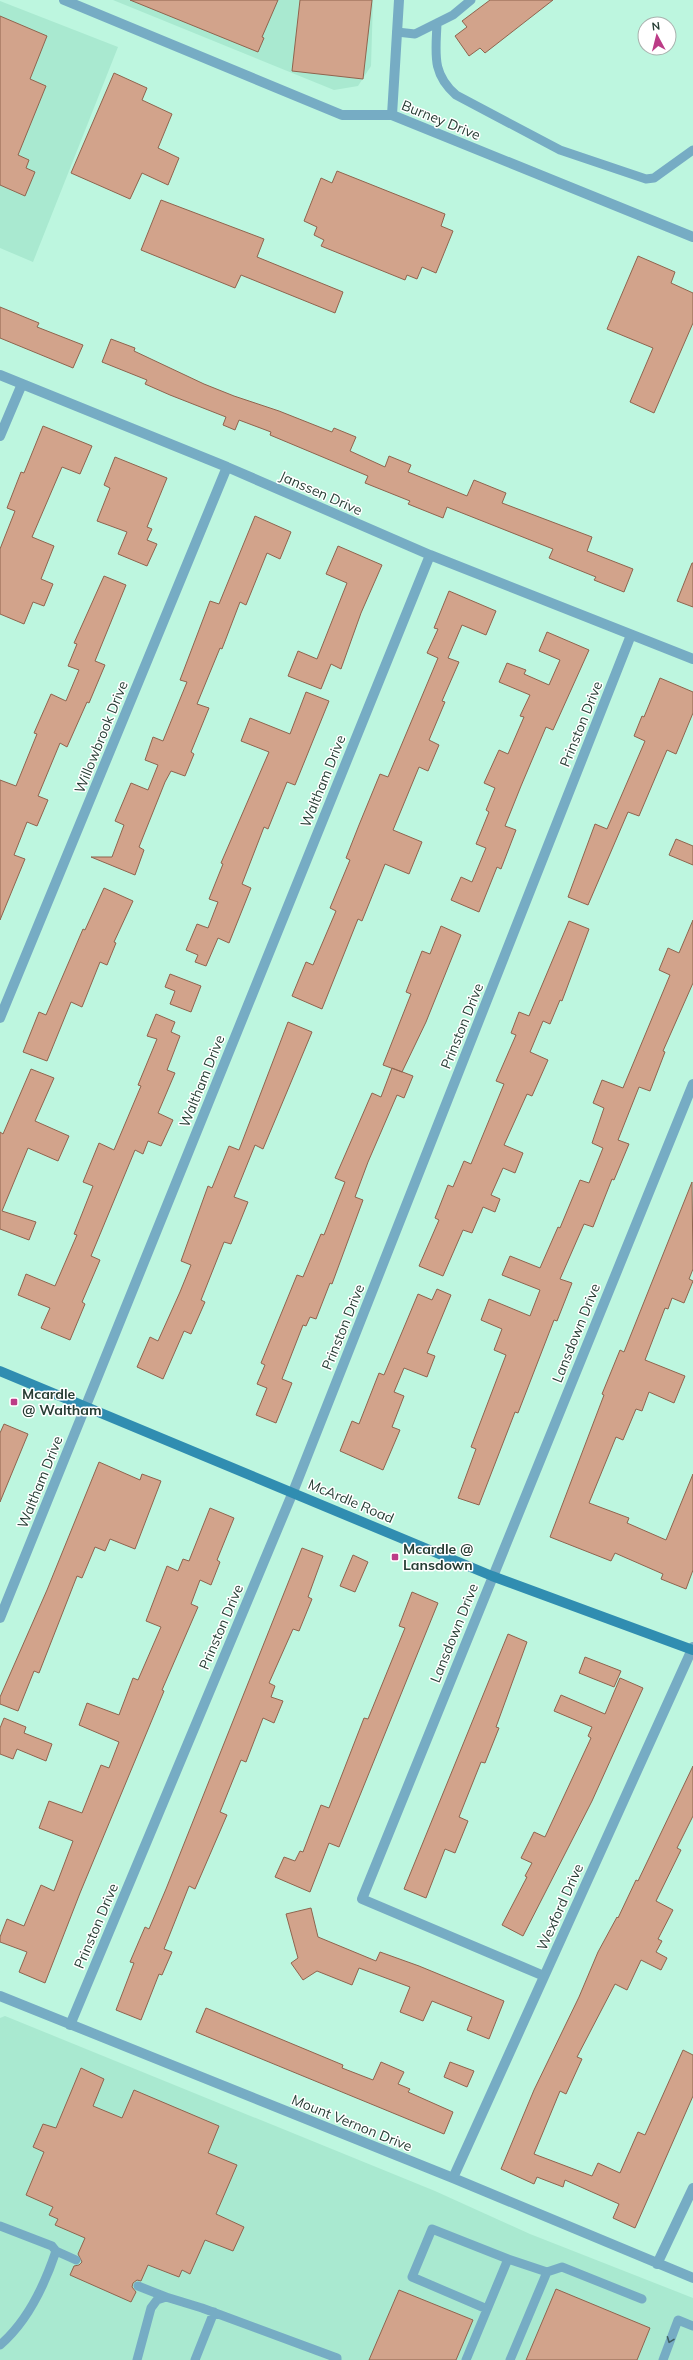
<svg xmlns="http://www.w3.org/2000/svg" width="693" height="2360" font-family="Mulish,sans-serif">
<rect width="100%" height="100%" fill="#bdf6df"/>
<path fill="#a9e9d0" d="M113 0H373L371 66 358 86 334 90Z
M0 1 118 47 33 262 0 248Z
M5 2016 435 2191 530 2234 693 2298V2360H0V2018Z"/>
<path fill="#d2a38b" stroke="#8f644e" d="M130 0H278L262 37 264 38 258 52Z
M300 0H372L363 79 292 71Z
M490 0H553L485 53 480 48 469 56 455 36 467 27 462 21Z
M0 16 47 36 30 79 46 86 18 155 29 160 26 168 35 172 25 196 0 185Z
M114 73 147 88 142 100 172 114 158 148 179 158 168 185 142 173 130 199 71 173Z
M337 171 445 214 441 226 453 231 436 273 422 267 417 279 407 275 405 280 321 246 324 240 314 235 317 227 304 221 321 178 332 183Z
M161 200 264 239 257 257 343 292 335 313 241 275 235 288 141 250Z
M638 256 675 272 671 283 693 293V323L654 413 630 402 653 348 607 329Z
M0 307 39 323 37 327 83 345 73 368 0 338Z
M111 339 135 348 134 351 204 384 234 396 279 411 332 432 334 428 356 437 350 451 385 467 389 456 411 465 408 472 467 496 474 480 506 493 502 503 592 537 587 551 633 569 624 592 594 580 596 577 549 558 553 549 447 507 443 518 408 504 410 501 365 483 368 476 270 435 271 432 239 420 235 430 223 425 226 417 170 395 145 384 147 380 102 362Z
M43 426 92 446 80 474 62 467 32 537 54 546 41 579 53 584 44 606 33 602 24 624 0 614V549L15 511 7 508 21 472 24 473Z
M115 457 167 478 147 527 152 529 147 540 157 544 147 566 118 554 127 532 97 521 110 488 104 485Z
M255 516 291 532 280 559 267 553 246 605 240 602 222 649 220 648 197 704 209 708 191 752 194 754 185 776 171 771 165 782 139 847 144 850 135 875 91 857H112L124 825 115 821 131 783 148 790 158 765 145 760 153 737 163 741 187 682 180 680 210 601 219 604Z
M338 546 382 565 361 613 341 669 331 664 321 689 288 676 298 651 317 659 347 583 326 574Z
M692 563H693V607L677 601Z
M104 576 126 585 95 661 105 665 89 703 87 702 67 747 60 743 38 796 48 800 37 826 27 822 14 855 25 859 0 920V780L16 786 37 734 34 733 51 694 66 701 79 670 68 666 77 644 74 643Z
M449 591 496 611 486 635 462 625 448 658 459 662 442 701 445 702 429 740 439 745 428 771 419 767 393 830 422 842 409 874 385 864 362 921 358 919 322 1009 292 996 306 962 313 965 336 911 330 908 350 860 346 858 359 825 380 774 388 777 438 658 427 653 438 629 434 628Z
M547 632 589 650 553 730 546 727 521 786 505 826 516 830 501 869 497 867 479 912 451 900 461 877 472 882 486 848 476 844 489 812 486 810 495 788 484 783 499 750 508 754 524 717 520 716 530 695 499 682 507 663 526 670 524 674 549 685 560 660 539 651Z
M660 678 693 692V713L676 754 667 750 639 816 628 812 588 905 568 897 595 824 607 829 645 741 634 736 642 716 644 717Z
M306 692 329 701 295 785 287 782 268 829 264 827 242 884 251 888 229 943 218 938 206 966 195 962 198 955 186 950 197 924 208 928 218 902 209 899 223 864 221 863 269 752 241 741 250 718 290 734Z
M676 839 693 846V865L669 855Z
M104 888 133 901 114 942 116 943 107 965 100 962 82 1007 71 1002 47 1061 23 1052 39 1012 46 1015 83 929 85 930Z
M693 920V983L663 1051 665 1052 650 1091 639 1087 618 1140 629 1144 614 1180 612 1179 593 1227 584 1224 560 1279 572 1283 557 1321 554 1320 518 1413 515 1412 479 1505 458 1498 476 1449 471 1447 506 1355 494 1350 502 1329 481 1320 489 1299 530 1316 540 1290 502 1275 510 1256 540 1268 558 1227 560 1228 580 1180 589 1183 603 1148 592 1143 604 1108 593 1103 602 1080 623 1088 670 975 659 970 668 948 679 953Z
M569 921 589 929 562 1001 560 1000 550 1024 543 1021 530 1052 548 1060 532 1096 527 1094 504 1145 523 1153 515 1173 503 1168 491 1195 500 1199 495 1212 483 1207 472 1233 463 1230 443 1276 419 1266 439 1220 435 1218 448 1185 453 1187 464 1161 471 1164 504 1084 496 1081 516 1035 511 1033 519 1012 529 1016Z
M441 926 461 935 426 1022 402 1072 383 1065 411 994 406 992 422 951 430 954Z
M170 974 201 986 191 1012 170 1004 175 991 165 987Z
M156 1014 175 1022 171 1032 180 1036 167 1070 175 1073 158 1113 173 1120 161 1146 148 1141 143 1154 135 1150 91 1256 100 1260 82 1302 85 1304 70 1340 41 1328 50 1308 18 1295 26 1274 55 1286 77 1235 74 1234 93 1186 83 1182 99 1143 114 1150 141 1086 138 1085 157 1039 147 1036Z
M288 1022 312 1032 263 1149 255 1145 234 1197 248 1202 231 1244 224 1242 201 1300 205 1302 191 1334 184 1331 163 1379 137 1367 150 1337 158 1341 180 1292 191 1265 181 1261 208 1186 212 1188 229 1146 239 1150Z
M392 1068 413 1076 404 1098 397 1095 368 1162 355 1197 363 1200 332 1284 330 1283 316 1319 310 1317 306 1326 303 1325 282 1379 292 1383 276 1423 256 1415 267 1388 257 1384 265 1365 261 1363 297 1275 303 1277 321 1234 324 1235 345 1182 335 1178 372 1093 381 1097Z
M31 1069 54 1078 35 1121 69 1136 58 1161 28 1148 2 1211 36 1222 29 1240 0 1229V1132L3 1134Z
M692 1182 693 1269 689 1279 693 1281 684 1303 672 1298 668 1309 665 1308 645 1360 685 1376 674 1403 649 1392 642 1411 636 1409 623 1440 616 1437 589 1503 629 1518 627 1523 666 1540 693 1474V1570L686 1589 661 1579 663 1574 615 1553 611 1561 550 1537 604 1395 602 1394 620 1350 624 1352Z
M437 1289 451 1295 427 1353 435 1356 427 1377 404 1368 394 1392 404 1396 392 1427 400 1430 383 1470 340 1451 352 1421 359 1424 379 1373 384 1375 418 1294 432 1300Z
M4 1424 28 1434 0 1502V1433Z
M99 1462 140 1480 142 1474 161 1481 135 1549 110 1539 105 1551 95 1547 82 1578 77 1576 39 1673 34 1671 18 1711 0 1704V1697L47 1590Z
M210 1508 234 1518 217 1560 220 1562 211 1585 200 1580 191 1604 198 1607 162 1690 164 1691 80 1893 45 1983 19 1972 27 1952 0 1942V1937L7 1919 24 1926 41 1885 54 1891 73 1841 39 1828 49 1801 82 1813 101 1765 109 1768 119 1742 79 1725 87 1703 119 1715 133 1678 138 1680 161 1627 146 1621 167 1566 178 1571 183 1559 189 1561Z
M302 1548 323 1556 308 1597 312 1599 299 1631 293 1629 269 1683 275 1686 271 1697 283 1701 274 1723 263 1718 246 1762 241 1760 220 1812 227 1815 195 1889 189 1886 164 1949 172 1952 162 1975 159 1974 141 2020 116 2010 134 1963 130 1962 145 1927 149 1929 166 1889Z
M353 1555 368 1562 355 1592 340 1586Z
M412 1592 438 1603 339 1847 329 1843 310 1892 275 1877 284 1857 295 1861 300 1851 303 1852 321 1805 329 1808 364 1718 368 1719 405 1628 399 1626Z
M508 1634 527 1642 496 1727 499 1728 485 1763 481 1762 459 1817 468 1821 455 1853 445 1849 426 1898 404 1889Z
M585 1657 621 1671 614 1687 579 1673Z
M620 1678 643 1688 592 1801 523 1936 502 1925 527 1877 525 1876 532 1863 521 1858 534 1832 545 1837 591 1738 588 1736 592 1727 554 1711 561 1695 605 1714Z
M4 1718 26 1727 24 1733 52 1744 46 1761 17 1749 13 1759 0 1754V1728Z
M693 1766V1816L677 1848 681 1850 656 1901 673 1910 658 1939 662 1941 656 1952 667 1958 661 1970 641 1960 627 1990 615 1984 577 2057 582 2059 566 2094 560 2091 534 2154 592 2176 598 2163 620 2173 638 2132 645 2135 683 2050 693 2055V2096L635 2228 613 2218 619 2204 565 2180 563 2187 537 2177 534 2184 501 2169 534 2090 579 1997 598 1952 617 1917 618 1918 636 1880 638 1881Z
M311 1908 318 1937 376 1961 380 1952 419 1966 504 2001 489 2039 467 2030 472 2017 432 2001 423 2021 400 2012 410 1987 359 1968 352 1985 317 1971 303 1980 291 1963 298 1958 286 1914Z
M206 2008 343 2065 342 2068 373 2080 381 2062 404 2072 398 2084 410 2089 408 2092 453 2112 444 2134 196 2032Z
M450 2062 474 2071 467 2087 444 2077Z
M81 2068 104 2079 93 2106 122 2118 134 2090 219 2126 208 2153 237 2165 216 2214 244 2227 233 2251 205 2240 190 2274 182 2270 179 2277 148 2265 141 2281 137 2280 133 2283 132 2287 136 2292 131 2302 70 2275 74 2266 79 2265 82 2262 78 2254 85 2238 55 2225 58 2219 49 2215 53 2207 26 2195 44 2152 33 2147 43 2124 56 2128Z
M556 2289 650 2328 637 2360H526Z
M399 2290 473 2320 456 2360H369Z"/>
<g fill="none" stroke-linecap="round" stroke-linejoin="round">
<path stroke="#76acc4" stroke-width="9" d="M437 23C436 53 431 73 456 95L560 150 646 179 654 178 693 150
M397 32 415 34 453 15 471 0
M0 2226 52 2246 56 2251C45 2284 27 2322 0 2345
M56 2251 76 2260
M508 2259 547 2272 510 2360
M547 2272 562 2267 642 2299
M138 2286 166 2297
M137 2360 151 2308 157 2300 166 2297 202 2308 337 2358V2360
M195 2360 214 2312
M466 2360 508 2259 432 2229 412 2277 487 2309
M663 2360 678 2320 693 2326"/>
<path stroke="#76acc4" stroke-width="10" d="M64 0 342 115H392L693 237
M392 115 399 0
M0 375 227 467 430 555 693 659
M0 436 22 384
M0 1018 227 467
M0 1618 430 555
M544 1976 362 1899 693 1084
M0 1996 453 2178 693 2278
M70 2025 293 1492 631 635
M453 2178 693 1647
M657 2264 693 2188"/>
<path stroke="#308db1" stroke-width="10" d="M0 1371 492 1576 693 1650"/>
</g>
<defs><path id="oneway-chevron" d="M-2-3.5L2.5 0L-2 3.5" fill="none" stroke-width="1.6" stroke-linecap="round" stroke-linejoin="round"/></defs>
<use stroke="#3f5f60" href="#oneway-chevron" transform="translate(670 2340) rotate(111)"/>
<g fill="#bc3c87" stroke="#fff" stroke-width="1.5">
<rect x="10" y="1398" width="8" height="8" rx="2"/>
<rect x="391" y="1553" width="8" height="8" rx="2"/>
</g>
<g text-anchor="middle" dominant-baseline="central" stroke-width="3" stroke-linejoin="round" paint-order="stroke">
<g font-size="14" fill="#283e35" stroke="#fff">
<text transform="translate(441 120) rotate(22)">Burney Drive</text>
<text transform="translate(321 493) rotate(24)">Janssen Drive</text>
<text transform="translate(581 724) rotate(-68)">Prinston Drive</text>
<text transform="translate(101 737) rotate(-68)">Willowbrook Drive</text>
<text transform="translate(323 781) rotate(-68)">Waltham Drive</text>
<text transform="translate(462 1026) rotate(-68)">Prinston Drive</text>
<text transform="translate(202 1081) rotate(-68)">Waltham Drive</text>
<text transform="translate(343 1327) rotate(-68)">Prinston Drive</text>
<text transform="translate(576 1333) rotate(-68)">Lansdown Drive</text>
<text transform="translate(40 1482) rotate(-68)">Waltham Drive</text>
<text transform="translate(351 1501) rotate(23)">McArdle Road</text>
<text transform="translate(221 1627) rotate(-67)">Prinston Drive</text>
<text transform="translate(454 1633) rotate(-68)">Lansdown Drive</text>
<text transform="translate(560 1907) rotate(-66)">Wexford Drive</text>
<text transform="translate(96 1926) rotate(-67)">Prinston Drive</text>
<text transform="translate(352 2123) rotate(22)">Mount Vernon Drive</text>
</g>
<g font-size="14" font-weight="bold" fill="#283e35" stroke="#fff" text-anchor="start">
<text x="22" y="1394">Mcardle<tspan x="22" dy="16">@ Waltham</tspan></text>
<text x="403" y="1549">Mcardle @<tspan x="403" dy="16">Lansdown</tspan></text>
</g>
</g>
<g transform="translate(657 36) rotate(353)"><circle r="19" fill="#ffffff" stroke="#a9b2ae"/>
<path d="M0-3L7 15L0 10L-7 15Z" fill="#bc3c87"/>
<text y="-6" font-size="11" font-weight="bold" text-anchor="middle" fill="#283e35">N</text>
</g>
</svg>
